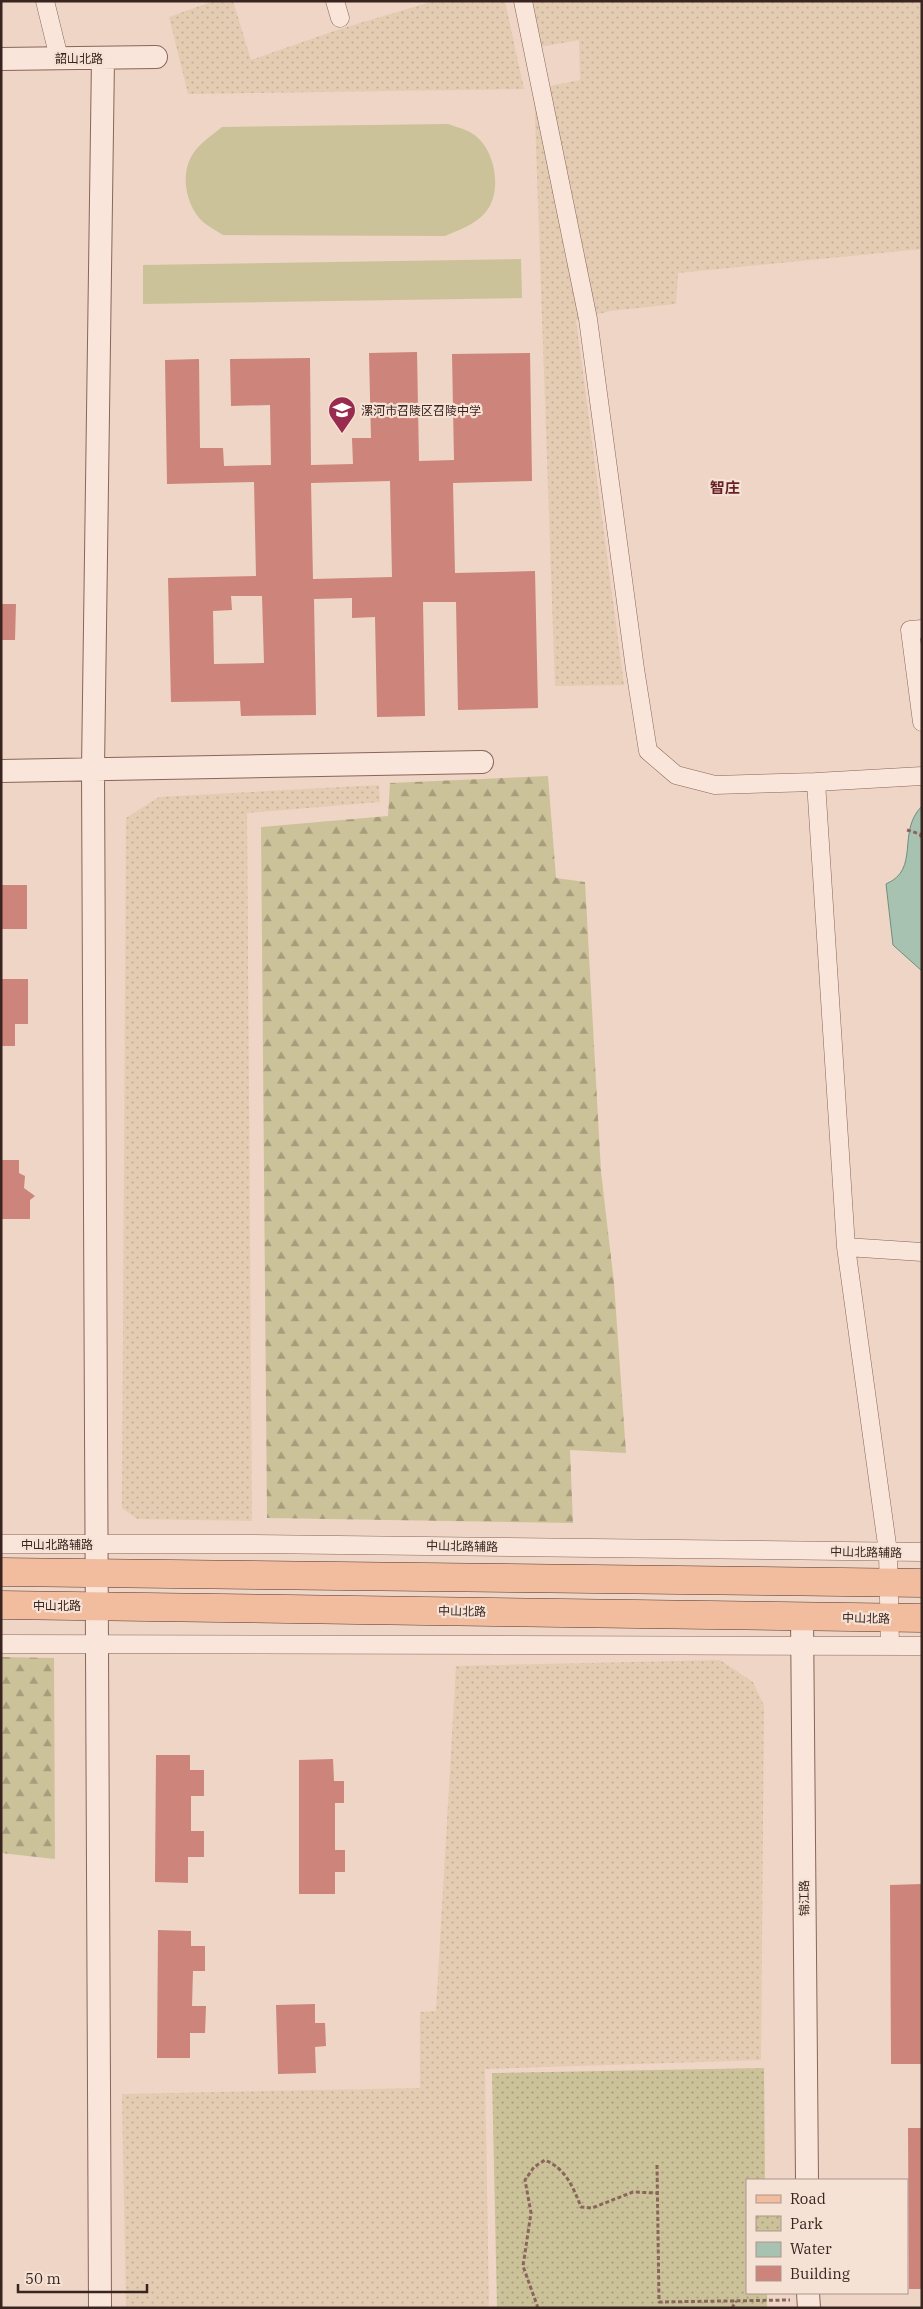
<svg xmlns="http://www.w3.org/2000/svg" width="923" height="2309" font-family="'IBM Plex Serif','Noto Sans SC',serif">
<defs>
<pattern id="farmland-dots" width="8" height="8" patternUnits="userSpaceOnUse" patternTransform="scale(1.25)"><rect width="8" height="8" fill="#e4ccb3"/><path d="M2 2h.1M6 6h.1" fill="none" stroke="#c4af9a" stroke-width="1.8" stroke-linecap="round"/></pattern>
<pattern id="forest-firs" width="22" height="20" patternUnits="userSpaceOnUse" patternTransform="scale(1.25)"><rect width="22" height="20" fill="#ccc299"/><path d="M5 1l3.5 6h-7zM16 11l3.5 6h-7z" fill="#a79d7c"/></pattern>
<pattern id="park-dots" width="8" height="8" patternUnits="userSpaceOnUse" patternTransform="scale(1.25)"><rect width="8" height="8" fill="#ccc299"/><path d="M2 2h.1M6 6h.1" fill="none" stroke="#a79d7c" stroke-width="1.8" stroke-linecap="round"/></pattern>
</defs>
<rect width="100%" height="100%" fill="#eed5c5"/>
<path fill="url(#farmland-dots)" d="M214 1H233L251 60 340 29 434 1H505L524 89 188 94 169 17Z
M530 1H922V249L678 273 676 304 610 311 576 320 624 685 555 686 534 89 580 80 579 40 540 47Z
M379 785 380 802 247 813 252 1521 137 1519 122 1508 126 818 159 797Z
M720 1660 753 1682 764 1706 761 2060 485 2069 489 2308H126L122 2094 420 2088V2012L436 2011 456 1666Z"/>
<path fill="#ccc299" d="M448 124C456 127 466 129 473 134 496 149 503 193 485 213 474 225 459 230 445 236L223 235C217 231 209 227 203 222 187 207 180 177 191 157 198 144 211 136 222 127Z
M521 259 522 298 143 304V265Z"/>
<path fill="url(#forest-firs)" d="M548 776 556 878 585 882 601 1172 614 1283 626 1453 570 1450 573 1523 267 1518 261 827 388 816 390 783Z
M1 1657 54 1658 55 1859 1 1853Z"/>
<path fill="url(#park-dots)" d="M764 2068 765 2180H747V2293H767V2308H497L492 2073Z"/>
<path fill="#a7c2b1" stroke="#6d907d" d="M922 806V971L893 945 886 884C921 869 896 832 922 806Z"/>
<path fill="#cc847b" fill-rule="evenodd" d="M417 352 419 461 454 460 452 354 530 353 532 481 453 483 455 573 535 571 538 708 458 710 456 602H423L425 716 377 717 375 617 352 618V598L314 599 316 715 241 716 240 701 171 702 168 578 256 576 254 482 167 484 165 360 199 359 200 448H223L224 466 271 465 270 405 231 406 230 359 310 358 311 465 353 464 352 438H371L369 353ZM390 481 392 577 313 579 311 483ZM231 596H262L264 663 214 664 213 611 232 610Z
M1 604H16L15 640H1Z
M1 885H27V929H1Z
M1 979H28V1024H15V1046H1Z
M1 1160H19V1173L25 1176 24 1188 35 1196 30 1200V1219H1Z
M156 1755H190V1770H204V1796H191V1831H204V1857H188V1883L155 1882Z
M333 1759 334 1781H344V1803H335V1850H345V1872H335V1894H299V1760Z
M922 1884V2064H891L890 1885Z
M158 1930 191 1931V1946H205V1971H193L192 2006H206L205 2033H190V2058H157Z
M315 2004V2023H325L326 2046 315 2047 316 2073 278 2074 276 2005Z
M908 2128H922V2289H909Z"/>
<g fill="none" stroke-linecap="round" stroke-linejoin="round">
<g stroke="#89655b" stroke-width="19">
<path id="minor" d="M45 1 59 58
M335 1 340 18
M523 1 588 319 635 669 648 751 676 775 715 785 816 782
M922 629 910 630 922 722
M846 1247 922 1252
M1 1544H254L922 1552
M1 1644 922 1646
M890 1646 888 1552 846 1247 816 782 922 776"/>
</g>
<g stroke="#89655b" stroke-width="24">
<path id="tertiary" d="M1 59 156 57
M1 771 482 762
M802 1616 807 2180
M808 2293 809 2308
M100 2308 93 769 103 58"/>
</g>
<g stroke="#57352f" stroke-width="29">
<path id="primary" d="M1 1572 922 1583
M1 1605 922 1618"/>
</g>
<path stroke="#89655b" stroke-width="3" stroke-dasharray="4 2.5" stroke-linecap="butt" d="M907 830 920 834 922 839
M657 2165 659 2302 790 2300
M538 2308 523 2266 531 2213 525 2180 534 2167 545 2160C566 2169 573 2187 581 2207L592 2208 633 2192 657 2193
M732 2308 736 2301"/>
<use href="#minor" stroke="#f9e5d9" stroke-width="18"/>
<use href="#tertiary" stroke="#f9e5d9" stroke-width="22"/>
<use href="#primary" stroke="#f1bd9e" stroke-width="28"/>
</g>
<defs>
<g id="school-pin" transform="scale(1.4375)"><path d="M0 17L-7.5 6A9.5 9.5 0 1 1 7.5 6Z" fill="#982b4e" stroke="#f6e2d5"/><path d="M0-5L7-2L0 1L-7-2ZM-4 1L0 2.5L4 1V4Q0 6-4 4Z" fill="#fff"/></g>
</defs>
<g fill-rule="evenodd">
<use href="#school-pin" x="342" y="410"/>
</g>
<g text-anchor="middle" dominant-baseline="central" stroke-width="4.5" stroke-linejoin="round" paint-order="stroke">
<g font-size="12" fill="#39241f" stroke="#f6e2d5">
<text x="79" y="58">韶山北路</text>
<text x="57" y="1544">中山北路辅路</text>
<text transform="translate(462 1546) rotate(1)">中山北路辅路</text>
<text transform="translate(866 1552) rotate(1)">中山北路辅路</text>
<text x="57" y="1605">中山北路</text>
<text transform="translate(462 1611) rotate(1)">中山北路</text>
<text transform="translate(866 1618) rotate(1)">中山北路</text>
<text transform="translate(804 1898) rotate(-91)">锦江路</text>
</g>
<g font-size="12" fill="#39241f" stroke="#f6e2d5" text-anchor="start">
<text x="361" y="410">漯河市召陵区召陵中学</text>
</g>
<g font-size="15" font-weight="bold" fill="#661f26" stroke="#f6e2d5">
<text x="725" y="487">智庄</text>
</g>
</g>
<rect width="923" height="2309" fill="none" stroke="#39241f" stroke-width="5"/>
<rect x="746" y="2179" width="162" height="115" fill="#f6e2d5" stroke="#aa968c"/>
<rect x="756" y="2195" width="25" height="8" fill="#f1bd9e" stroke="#aa968c"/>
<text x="790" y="2204" font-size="15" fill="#39241f">Road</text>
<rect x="756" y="2216" width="25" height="15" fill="url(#park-dots)" stroke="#aa968c"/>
<text x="790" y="2229" font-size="15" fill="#39241f">Park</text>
<rect x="756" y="2242" width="25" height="15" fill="#a7c2b1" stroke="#aa968c"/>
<text x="790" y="2254" font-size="15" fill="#39241f">Water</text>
<rect x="756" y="2266" width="25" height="15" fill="#cc847b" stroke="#aa968c"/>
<text x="790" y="2279" font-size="15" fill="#39241f">Building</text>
<path d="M18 2284v8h129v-8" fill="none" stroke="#39241f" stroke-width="2.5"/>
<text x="25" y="2284" font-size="15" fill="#39241f" stroke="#f6e2d5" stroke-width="4" paint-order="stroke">50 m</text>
</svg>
